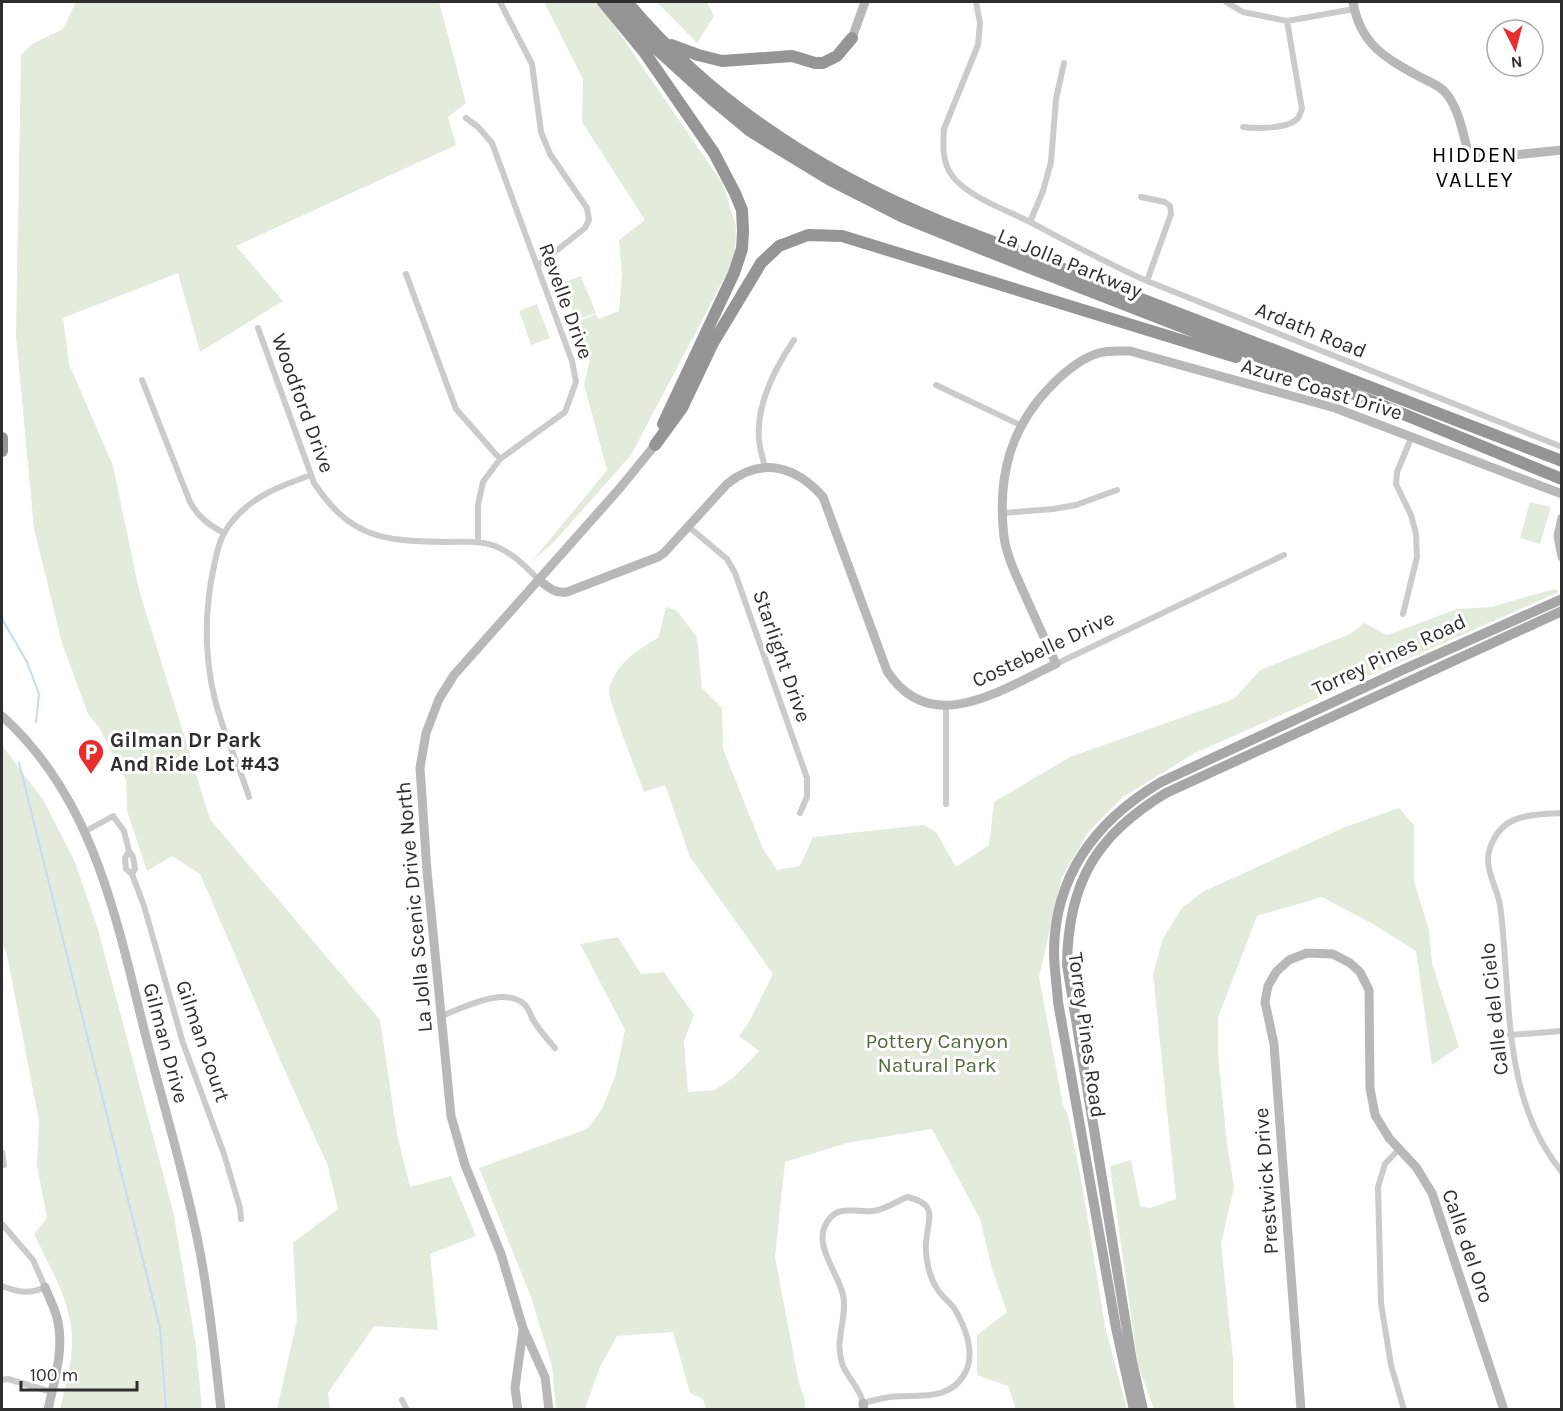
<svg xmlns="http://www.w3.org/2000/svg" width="1563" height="1411" font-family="Karla,sans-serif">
<rect width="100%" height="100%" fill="#fff"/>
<path fill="#e3ecdc" d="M76 2H439L466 103 448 117 456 145 236 246 283 301 200 352 178 273 63 318 69 364 113 466 139 590 210 819 380 1020 397 1134 410 1187 451 1176 476 1236 430 1254 438 1330 374 1326 328 1393 330 1409H277L297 1320 293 1243 338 1209 328 1166 281 1062 200 874 172 856 147 871 127 811 126 780 99 727 88 714 62 643 34 529 16 336 21 55 32 44 63 29Z
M544 2H598L723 184 736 226 735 258 631 455 554 542 533 560 607 470 584 384 590 360 576 322 596 314 598 319 619 311 622 274 619 240 645 220 582 122 583 79Z
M657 2H707L714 16 697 43Z
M581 276 596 313 576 320 562 283Z
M537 304 550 338 531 345 519 311Z
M1530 502 1551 507 1540 544 1520 538Z
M1554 589 1559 592 1195 753 1123 797 1089 831 1062 877 1039 977 1063 1105 1068 1115 1082 1184 1105 1326 1127 1409H1016L1008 1386 977 1375V1335L1007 1312 992 1269 980 1219 932 1129 847 1143 785 1162 775 1257 799 1383 805 1400V1409H706L703 1399 690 1393 673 1332 617 1336 600 1367 585 1409H556L552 1366 531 1297 479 1168 587 1129 602 1109 615 1077 625 1030 580 944 618 937 641 974 664 972 694 1015 684 1041 688 1092 715 1090 734 1077 759 1051 739 1036 749 1022 773 974 690 857 665 785 644 792C639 777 608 701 609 691 613 666 638 649 658 638L666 607 677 611 697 637 702 688 722 708 723 749 763 849 777 870 800 866 813 837 924 825 936 832 956 867 989 845 994 802 1070 757 1234 699 1260 670 1350 634 1364 623 1387 635 1457 609 1491 607Z
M2 746 8 753 44 801 74 860 97 926 173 1211 196 1346 202 1409H60C67 1381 76 1350 70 1321 65 1291 47 1262 34 1234L47 1218 37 1166 39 1121 7 955 2 943Z
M1399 808 1414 825V881L1429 930 1432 963 1459 1047 1432 1065 1416 951 1373 924 1322 897 1257 916 1218 1018V1055L1227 1143 1234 1187 1221 1244 1233 1358V1400L1235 1409H1154L1138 1365 1110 1166 1131 1160 1140 1206 1150 1208 1176 1199 1153 974 1163 938 1182 908 1204 891 1345 827Z"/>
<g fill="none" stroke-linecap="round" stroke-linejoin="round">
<path stroke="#c7dbed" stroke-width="2" d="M2 619 27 662 39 694 36 722
M19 763 160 1328 166 1410"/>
<path stroke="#cbcbcb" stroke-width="6" d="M500 2 532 64 541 132 550 154 587 208 589 220 585 228 537 266
M976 2 980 23 978 45 944 129C943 144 942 161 951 174 964 195 1006 210 1028 221 1068 242 1106 263 1147 281L1562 447
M1226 2 1243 12 1287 21 1354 9
M466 118 478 127 492 143 572 361 576 382 565 412 500 459 483 482 478 505V542
M1243 127C1255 129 1289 129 1298 118 1299 117 1301 111 1302 109L1287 21
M1141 197 1165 202 1170 206 1171 214 1147 281
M1030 222 1043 191 1051 162 1056 99 1064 63
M406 274 456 409 500 459
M258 328 314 483C351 538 382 541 445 542 461 542 479 540 495 546 513 553 526 567 539 580
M142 380 190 502C198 517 209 525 224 533
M936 385 1020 425
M765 468C763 459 760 449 759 440 756 405 775 368 794 340
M1003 513 1053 509 1076 505 1117 490
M689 527 727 559 735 573 807 778V797L800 813
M1403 614 1417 557 1416 534 1411 515 1396 484 1397 472 1412 436
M1056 664 1284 555
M249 797C241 771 229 746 221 720 204 671 203 616 214 566 217 551 220 537 230 524 250 497 280 486 311 475
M946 804V705
M1562 813C1531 815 1502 813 1490 848 1483 867 1497 887 1500 905 1512 995 1500 1097 1562 1172
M86 831 113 816 124 831 129 851 133 857 135 869 132 874
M129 851 125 858 126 869 132 874 144 906 183 1043 224 1154 240 1208 241 1219
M441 1016C464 1008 505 985 525 1005 529 1009 530 1013 532 1018 538 1029 547 1039 555 1048
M1510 1035 1562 1031
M1399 1149 1385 1164 1378 1187 1381 1303 1391 1365 1404 1410
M2 1152 4 1165
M907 1197C939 1204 928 1218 926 1243 925 1257 929 1276 936 1287 940 1295 949 1301 954 1308 965 1326 976 1353 965 1373 950 1402 917 1394 890 1397 881 1398 872 1401 863 1403 860 1387 846 1377 842 1363 834 1339 848 1318 843 1295 838 1271 809 1242 830 1218 841 1205 859 1213 873 1211 886 1209 896 1202 907 1197Z
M2 1224 33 1260 45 1287C29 1295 18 1292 2 1286
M2 1380 8 1379 52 1392
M402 1400 407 1410"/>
<path stroke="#b8b8b8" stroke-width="9" d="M1353 2C1360 44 1385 58 1420 77 1428 81 1438 85 1444 91 1459 107 1462 131 1468 151L1473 155 1484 158 1562 150
M852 38 865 2
M1562 518 1558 536 1562 557
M539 580C548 587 555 594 567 592L658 557 664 553 727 484C761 456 796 466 823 497L887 671C931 739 1002 689 1056 664 1045 640 1035 617 1024 593 1016 575 1007 557 1004 537 997 477 1010 426 1054 383 1066 371 1082 358 1099 353 1109 350 1120 351 1130 351L1335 408 1562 494
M2 716C97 801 118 928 148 1045 166 1114 187 1183 200 1252 210 1304 215 1357 221 1410
M45 1287C49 1298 56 1310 58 1322 64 1351 54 1381 48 1410
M863 1403 864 1410
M518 1410 515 1388 523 1330
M549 1410 545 1377 523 1328 501 1254 465 1165 451 1116 427 871 420 768 426 733 439 699 454 675 620 488 655 445
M1301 1410 1274 1044 1265 1002 1268 986 1276 972 1289 960 1307 953 1333 954 1350 963 1360 972 1369 990 1370 1088 1375 1115 1389 1138 1416 1167 1432 1193 1504 1410"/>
<path stroke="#a6a6a6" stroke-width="10" d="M1134 1410 1116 1328 1058 1002C1057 985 1054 968 1054 951 1055 874 1097 820 1161 782L1400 671 1562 599
M1143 1410 1132 1361 1067 965C1068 883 1096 835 1166 793L1562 611"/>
<path stroke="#959595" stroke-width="12" d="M603 2 645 53 714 153 735 193 742 210 743 231 742 249 734 273 663 424
M613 2 650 43 715 102 750 131 830 180 903 217 982 249 1347 391 1562 479
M627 2C711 102 823 174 944 223L1562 461
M671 45 698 55 722 61 792 56 815 63H823L837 56 852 38
M2 438V451
M655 445 682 408 713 343 761 263 779 246 808 235 842 236 1236 357"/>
</g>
<defs>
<g id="parking-pin" transform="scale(1.35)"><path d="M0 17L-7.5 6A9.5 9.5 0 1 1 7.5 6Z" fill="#ea2c2c" stroke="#fff"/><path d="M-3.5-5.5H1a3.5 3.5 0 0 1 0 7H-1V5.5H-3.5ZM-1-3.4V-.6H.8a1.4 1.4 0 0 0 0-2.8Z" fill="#fff"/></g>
</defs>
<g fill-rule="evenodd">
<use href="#parking-pin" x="91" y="752"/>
</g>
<g text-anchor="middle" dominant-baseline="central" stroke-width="6" stroke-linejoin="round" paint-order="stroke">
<g font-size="21" fill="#2e2e2e" stroke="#fff">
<text transform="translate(1070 263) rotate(22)">La Jolla Parkway</text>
<text transform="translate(566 301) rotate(70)">Revelle Drive</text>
<text transform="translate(1311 330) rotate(22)">Ardath Road</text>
<text transform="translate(1322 389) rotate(17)">Azure Coast Drive</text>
<text transform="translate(303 403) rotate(70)">Woodford Drive</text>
<text transform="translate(1043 649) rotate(-25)">Costebelle Drive</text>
<text transform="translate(1389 655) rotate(-25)">Torrey Pines Road</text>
<text transform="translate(782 656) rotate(71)">Starlight Drive</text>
<text transform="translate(414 907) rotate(-95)">La Jolla Scenic Drive North</text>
<text transform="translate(1494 1009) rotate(-96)">Calle del Cielo</text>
<text transform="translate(1087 1035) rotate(82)">Torrey Pines Road</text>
<text transform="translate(203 1041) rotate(71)">Gilman Court</text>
<text transform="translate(166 1043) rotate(75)">Gilman Drive</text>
<text transform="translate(1266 1181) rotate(-94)">Prestwick Drive</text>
<text transform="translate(1468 1246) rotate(71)">Calle del Oro</text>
</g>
<g font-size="21" font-weight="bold" fill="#2e2e2e" stroke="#fff" text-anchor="start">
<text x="110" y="740">Gilman Dr Park<tspan x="110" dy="24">And Ride Lot #43</tspan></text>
</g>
<g font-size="21" fill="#4e6c3a" stroke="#fff">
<text x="937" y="1041">Pottery Canyon<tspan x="937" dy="24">Natural Park</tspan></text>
</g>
<g font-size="22" letter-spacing="1.5" fill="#000" stroke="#fff">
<text x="1475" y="155">HIDDEN<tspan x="1475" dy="25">VALLEY</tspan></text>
</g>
</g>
<rect width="1563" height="1411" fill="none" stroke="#2e2e2e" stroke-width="6"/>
<g transform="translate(1515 48) rotate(174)"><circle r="28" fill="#ffffff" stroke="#ababab" stroke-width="1.5"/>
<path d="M0-4.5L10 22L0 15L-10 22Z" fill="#ea2c2c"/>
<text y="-9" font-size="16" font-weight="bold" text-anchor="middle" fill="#2e2e2e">N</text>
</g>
<path d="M21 1381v9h116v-9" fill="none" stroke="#2e2e2e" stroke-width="3"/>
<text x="30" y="1381" font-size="18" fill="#2e2e2e" stroke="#ffffff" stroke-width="4.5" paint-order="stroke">100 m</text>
</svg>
